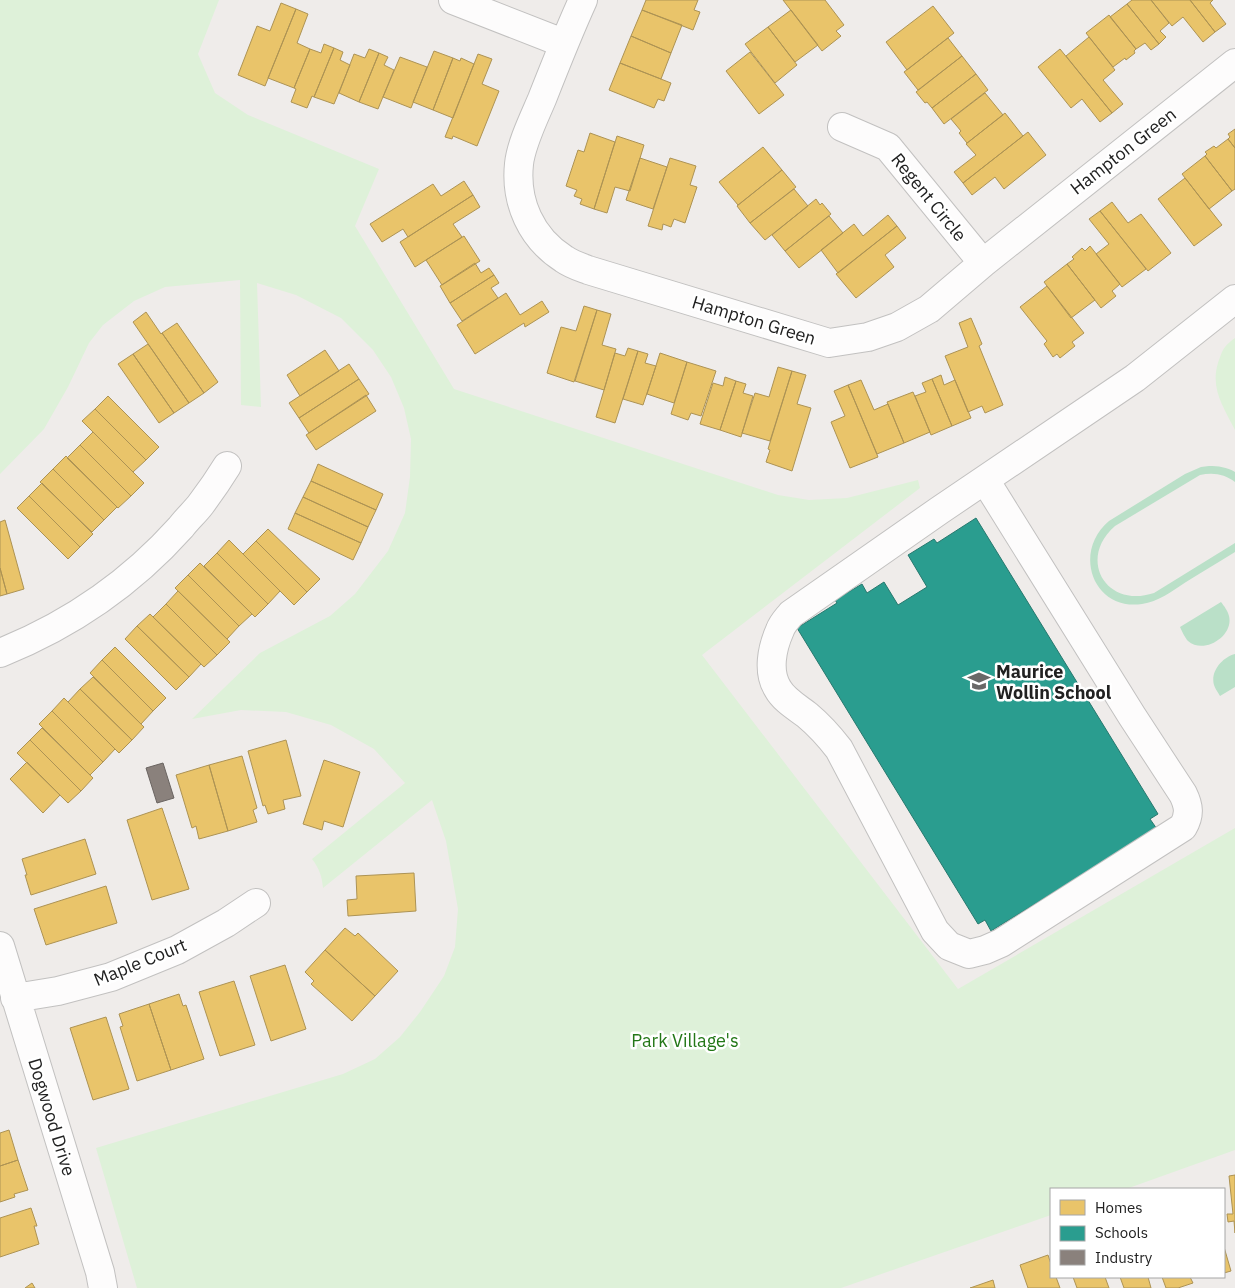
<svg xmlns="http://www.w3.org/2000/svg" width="1235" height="1288" font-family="'IBM Plex Sans',sans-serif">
<rect width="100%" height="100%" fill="#efecea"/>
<path fill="#def1d9" d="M0 0H219L198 54 215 93 248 115 379 169 355 226 454 389 778 495 809 500 847 498 918 480 920 488 702 655 958 989 1235 828V1150L1126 1189H1051V1215L841 1288H137L96 1148 343 1074 375 1059 400 1037 420 1012 444 976 455 947 458 909 446 841 432 800 323 888C322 876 319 868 312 859L405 783 374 749 331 725 286 712 241 710 192 719 260 653 330 616 355 594 388 551 405 513 410 477 411 439 404 408 391 377 373 350 341 318 296 295 257 283 261 407 241 405 240 280 165 287 134 301 103 325 89 343 68 387 44 429 0 474Z
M1235 338V430C1224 408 1210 389 1218 363 1223 349 1223 347 1235 338Z"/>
<path fill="#bae0c8" d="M1209 466C1218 466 1227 467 1235 472V482C1225 474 1213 472 1200 475L1115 526C1077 559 1106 609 1154 593L1235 543V552C1219 562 1202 572 1186 582 1172 591 1158 602 1142 604 1093 611 1072 552 1109 521L1185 474 1201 467Z
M1221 602C1224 606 1228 611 1229 616 1234 636 1204 655 1188 641 1185 638 1182 631 1180 627Z
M1235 654V687L1220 696C1218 692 1215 689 1214 685 1210 671 1223 657 1235 654Z"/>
<path fill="#e9c46a" stroke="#ad9354" d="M646 0H698L694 10 700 12 693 30 642 10Z
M783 0H825L844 25 836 31 841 36 822 51Z
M1132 0H1151L1169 23 1160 31 1166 37 1159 44 1127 4Z
M1151 0H1190L1215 32 1203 42 1183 17 1172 26Z
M1190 0H1213L1210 3 1226 24 1215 32Z
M281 3 296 9 265 86 238 75 257 26 270 31Z
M1127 4 1159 44 1151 50 1145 43 1136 49 1110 17Z
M933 6 954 33 907 70 886 42Z
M296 9 308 14 297 43 310 49 294 88 268 78Z
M642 10 682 25 671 53 631 36Z
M791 10 818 45 795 62 768 27Z
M1109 15 1136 49 1134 51 1135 53 1126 60 1125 58 1113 67 1086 33Z
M768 27 797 65 775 83 745 44Z
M631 36 671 53 661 79 620 63Z
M1089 37 1115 70 1103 80 1123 104 1112 113 1066 56Z
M948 38 962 56 918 90 904 72Z
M324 44 334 48 314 97 312 96 307 108 291 102 296 89 294 88 310 49 321 53Z
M334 48 343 52 340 60 350 65 334 104 314 97Z
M369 49 379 53 359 102 339 93 354 54 365 58Z
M1060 49 1112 113 1100 122 1082 99 1071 108 1038 67Z
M434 51 453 58 433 110 413 102Z
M750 52 784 95 759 114 726 71Z
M379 53 388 57 384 65 394 70 378 109 359 102Z
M478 54 492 59 482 84 499 91 477 146 453 136 452 139 445 137Z
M962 56 976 74 932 108 927 102 925 103 916 92Z
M400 57 427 67 411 108 383 97Z
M453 58 460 61 461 58 474 64 453 118 433 110Z
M620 63 671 83 664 101 658 99 654 108 609 90Z
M976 74 988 90 944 124 932 108Z
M985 93 1003 115 967 143 959 133 961 131 951 119Z
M1005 113 1023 136 963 183 954 172 976 155 966 144Z
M1235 129V148L1228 139 1230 137 1228 134Z
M1028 132 1046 155 1004 189 995 177 972 195 963 183Z
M590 133 615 142 594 209 580 204 582 199 574 196 577 190 566 186 578 150 584 152Z
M617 136 644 145 630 191 615 187 607 213 594 209Z
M1228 139 1235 148V189L1232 191 1205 156 1207 154 1205 152 1214 146 1216 148Z
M763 147 782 170 738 205 719 182Z
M1205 156 1232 191 1209 209 1182 174Z
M640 158 667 167 653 209 626 200Z
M670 158 696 166 690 185 697 187 685 223 674 219 671 227 663 224 662 230 648 226Z
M782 170 796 187 750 223 737 206Z
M1185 178 1222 225 1194 246 1158 199Z
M464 181 473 195 408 237 403 229 382 242 370 224 433 184 441 196Z
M794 189 808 206 765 240 750 223Z
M473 195 480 207 453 224 462 237 415 267 400 242Z
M816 199 820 205 822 203 831 214 785 251 772 235Z
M1112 202 1128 223 1141 214 1171 253 1148 271 1100 211Z
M1100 211 1146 269 1122 287 1096 254 1109 244 1089 219Z
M888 215 897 226 838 273 821 250 854 224 863 236Z
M829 216 843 233 799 268 785 251Z
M897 226 906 238 885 255 894 267 856 298 836 274Z
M464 236 480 261 442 285 426 260Z
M1090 246 1120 284 1112 291 1116 296 1101 308 1067 264 1074 259 1072 257 1082 248 1085 251Z
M475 263 481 273 489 268 494 275 450 303 440 286Z
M1067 264 1095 300 1071 318 1044 282Z
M494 275 499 283 491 288 498 298 462 321 450 303Z
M1047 286 1084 333 1072 342 1075 346 1060 358 1057 354 1053 357 1044 344 1047 341 1020 307Z
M506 293 520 315 542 301 549 312 525 327 524 323 475 354 457 325Z
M584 306 597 310 574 382 547 373 561 327 576 331Z
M597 310 611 314 602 345 616 349 604 390 575 381Z
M146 312 161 334 162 333 204 393 189 403 133 322Z
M971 318 982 344 979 346 1003 405 985 413 982 406 968 412 945 356 968 347 959 323Z
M177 323 218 382 204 393 162 333Z
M148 344 189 403 174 413 133 354Z
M628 348 638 351 615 423 596 417 615 353 625 356Z
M325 350 339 371 300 396 287 375Z
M638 351 648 354 645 363 656 366 643 405 623 399Z
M660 353 687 362 674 403 647 394Z
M133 354 174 413 159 423 118 364Z
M687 362 716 371 701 416 691 413 688 420 671 414Z
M349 364 359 379 299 418 289 403Z
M778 367 792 371 770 441 742 433 755 393 769 397Z
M792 371 806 375 797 404 811 408 792 471 766 462 770 450 768 449Z
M941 375 944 385 955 380 971 418 952 426 932 379Z
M725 377 736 381 720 430 700 424 713 383 723 386Z
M359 379 369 394 309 433 299 418Z
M932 379 952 426 931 435 915 396 926 392 922 383Z
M861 380 874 410 888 404 904 443 877 454 848 385Z
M736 381 746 384 743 393 753 396 741 437 720 430Z
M848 385 878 457 850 468 831 422 845 416 834 391Z
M913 392 930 432 904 443 887 402Z
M366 395 376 411 316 450 306 435Z
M108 396 159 447 146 460 95 409Z
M95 409 146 460 133 472 82 421Z
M93 432 144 483 131 496 80 445Z
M80 445 131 496 118 508 67 458Z
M66 456 117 507 104 520 53 469Z
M318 464 383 494 376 510 311 481Z
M53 469 104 520 92 532 40 482Z
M311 481 376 510 368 527 303 497Z
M42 483 93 534 80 547 29 496Z
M29 496 80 547 68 559 17 508Z
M303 497 368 527 361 543 295 513Z
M295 513 361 543 353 560 288 529Z
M5 520 24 589 7 594 0 568V522Z
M268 529 320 579 307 592 256 541Z
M229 540 280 591 268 604 217 553Z
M256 541 307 592 294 605 243 554Z
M217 553 268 604 255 617 204 566Z
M200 563 252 614 239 626 188 575Z
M0 568 7 594 0 596Z
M188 575 239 626 227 639 175 588Z
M178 591 230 642 217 655 166 604Z
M166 604 217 655 204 667 153 617Z
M150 614 201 664 189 677 137 626Z
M137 626 189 677 176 690 125 639Z
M115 647 166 698 153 711 102 660Z
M102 660 153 711 141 724 90 673Z
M93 677 144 727 132 740 80 689Z
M80 689 132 740 119 753 68 702Z
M64 698 115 749 103 762 52 711Z
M52 711 103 762 90 775 39 724Z
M42 728 93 778 81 791 30 740Z
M30 740 81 791 68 803 17 753Z
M286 740 301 796 283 800 285 809 268 814 265 805 263 806 248 751Z
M242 756 257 808 253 810 257 822 228 831 209 765Z
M324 760 360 772 343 827 324 821 322 830 303 824Z
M27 762 60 795 43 813 10 779Z
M209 765 228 831 199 839 196 826 192 828 176 775Z
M162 808 189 889 152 900 127 820Z
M85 839 96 874 31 895 25 875H27L22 859Z
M414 873 416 911 348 916 347 900 357 899 356 876Z
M106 886 117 923 46 945 34 909Z
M345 928 355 936 358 933 398 971 375 996 325 950Z
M325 950 375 996 352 1021 311 984 314 981 305 972Z
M285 965 306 1029 271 1041 250 976Z
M234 981 255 1045 220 1056 199 992Z
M179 994 183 1006 186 1005 204 1059 171 1070 149 1004Z
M149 1004 171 1070 137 1081 120 1027 123 1026 119 1014Z
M106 1017 129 1089 93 1100 70 1028Z
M9 1130 18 1160 0 1166V1133Z
M18 1160 28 1190 14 1194 15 1197 0 1202V1166Z
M1235 1175V1233L1234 1221 1228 1222 1227 1214H1233L1229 1176Z
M31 1208 37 1226H34L39 1244 0 1257V1218Z
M1224 1247 1231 1271 1224 1273Z
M1048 1255 1051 1264V1277H1056L1060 1288H1028L1020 1265Z
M1073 1277H1105L1109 1288H1077Z
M1120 1277H1148L1151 1288H1124Z
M1162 1277H1190L1193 1283 1178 1288H1166Z
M993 1280 995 1288H970Z
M32 1283 35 1288H25Z"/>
<path fill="#2a9d8f" stroke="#27786e" d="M976 518 1158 814 1150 819 1157 829 991 931 985 920 978 924 797 628 837 603 835 600 862 584 867 593 884 582 898 605 927 587 908 555 934 539 937 543Z"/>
<path fill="#8a817c" stroke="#6a6461" d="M163 763 174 798 157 803 146 768Z"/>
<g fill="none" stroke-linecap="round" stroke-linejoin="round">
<g stroke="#c2c1c0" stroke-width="30">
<path id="minor" d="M453 0 563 43
M583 0C568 33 555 66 542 99 534 118 521 144 519 164 515 202 531 238 564 259 571 264 580 267 588 270L829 343 868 337 897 327 929 309 983 263 1235 63
M842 127 888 147 983 263
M985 480 1132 716 1183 794C1189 806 1190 815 1183 827L1001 943 985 950 969 954 949 946 935 931 839 749C829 736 819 725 807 715 798 708 784 700 778 689 767 672 772 648 780 630 782 624 787 619 791 614L940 510 1135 378 1235 299
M0 653C70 625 131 583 181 527 187 519 195 512 201 504 210 492 219 479 227 466
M0 946 100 1272 103 1288
M15 998 58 991 111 977 177 950 226 923 256 903"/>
</g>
<use href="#minor" stroke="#fdfcfc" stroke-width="28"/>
</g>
<defs>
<g id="school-bare" transform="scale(1.725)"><path d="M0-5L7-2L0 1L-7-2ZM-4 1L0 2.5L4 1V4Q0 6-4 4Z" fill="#696867" stroke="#fff" stroke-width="2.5" paint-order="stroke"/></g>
</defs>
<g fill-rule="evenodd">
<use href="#school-bare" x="979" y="681"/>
</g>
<g text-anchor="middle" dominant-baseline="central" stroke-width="5" stroke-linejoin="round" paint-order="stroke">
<g font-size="18" fill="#212121" stroke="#fff">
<text transform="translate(1123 151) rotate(-38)">Hampton Green</text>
<text transform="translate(929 197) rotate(51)">Regent Circle</text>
<text transform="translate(754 320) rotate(17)">Hampton Green</text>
<text transform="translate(140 962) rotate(-22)">Maple Court</text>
<text transform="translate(52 1117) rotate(73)">Dogwood Drive</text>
</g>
<g font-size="18" font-weight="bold" fill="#212121" stroke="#fff" text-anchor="start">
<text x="996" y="671">Maurice<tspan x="996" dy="21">Wollin School</tspan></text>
</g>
<g font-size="18" fill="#237717" stroke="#fff">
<text x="685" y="1040">Park Village's</text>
</g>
</g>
<rect x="1050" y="1188" width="175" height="90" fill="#ffffff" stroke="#a6a6a6"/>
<rect x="1060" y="1200" width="25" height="15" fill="#e9c46a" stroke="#a6a6a6"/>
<text x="1095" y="1213" font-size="15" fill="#212121">Homes</text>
<rect x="1060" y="1226" width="25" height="15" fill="#2a9d8f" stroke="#a6a6a6"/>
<text x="1095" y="1238" font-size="15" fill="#212121">Schools</text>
<rect x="1060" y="1250" width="25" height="15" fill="#8a817c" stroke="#a6a6a6"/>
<text x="1095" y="1263" font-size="15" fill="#212121">Industry</text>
</svg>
